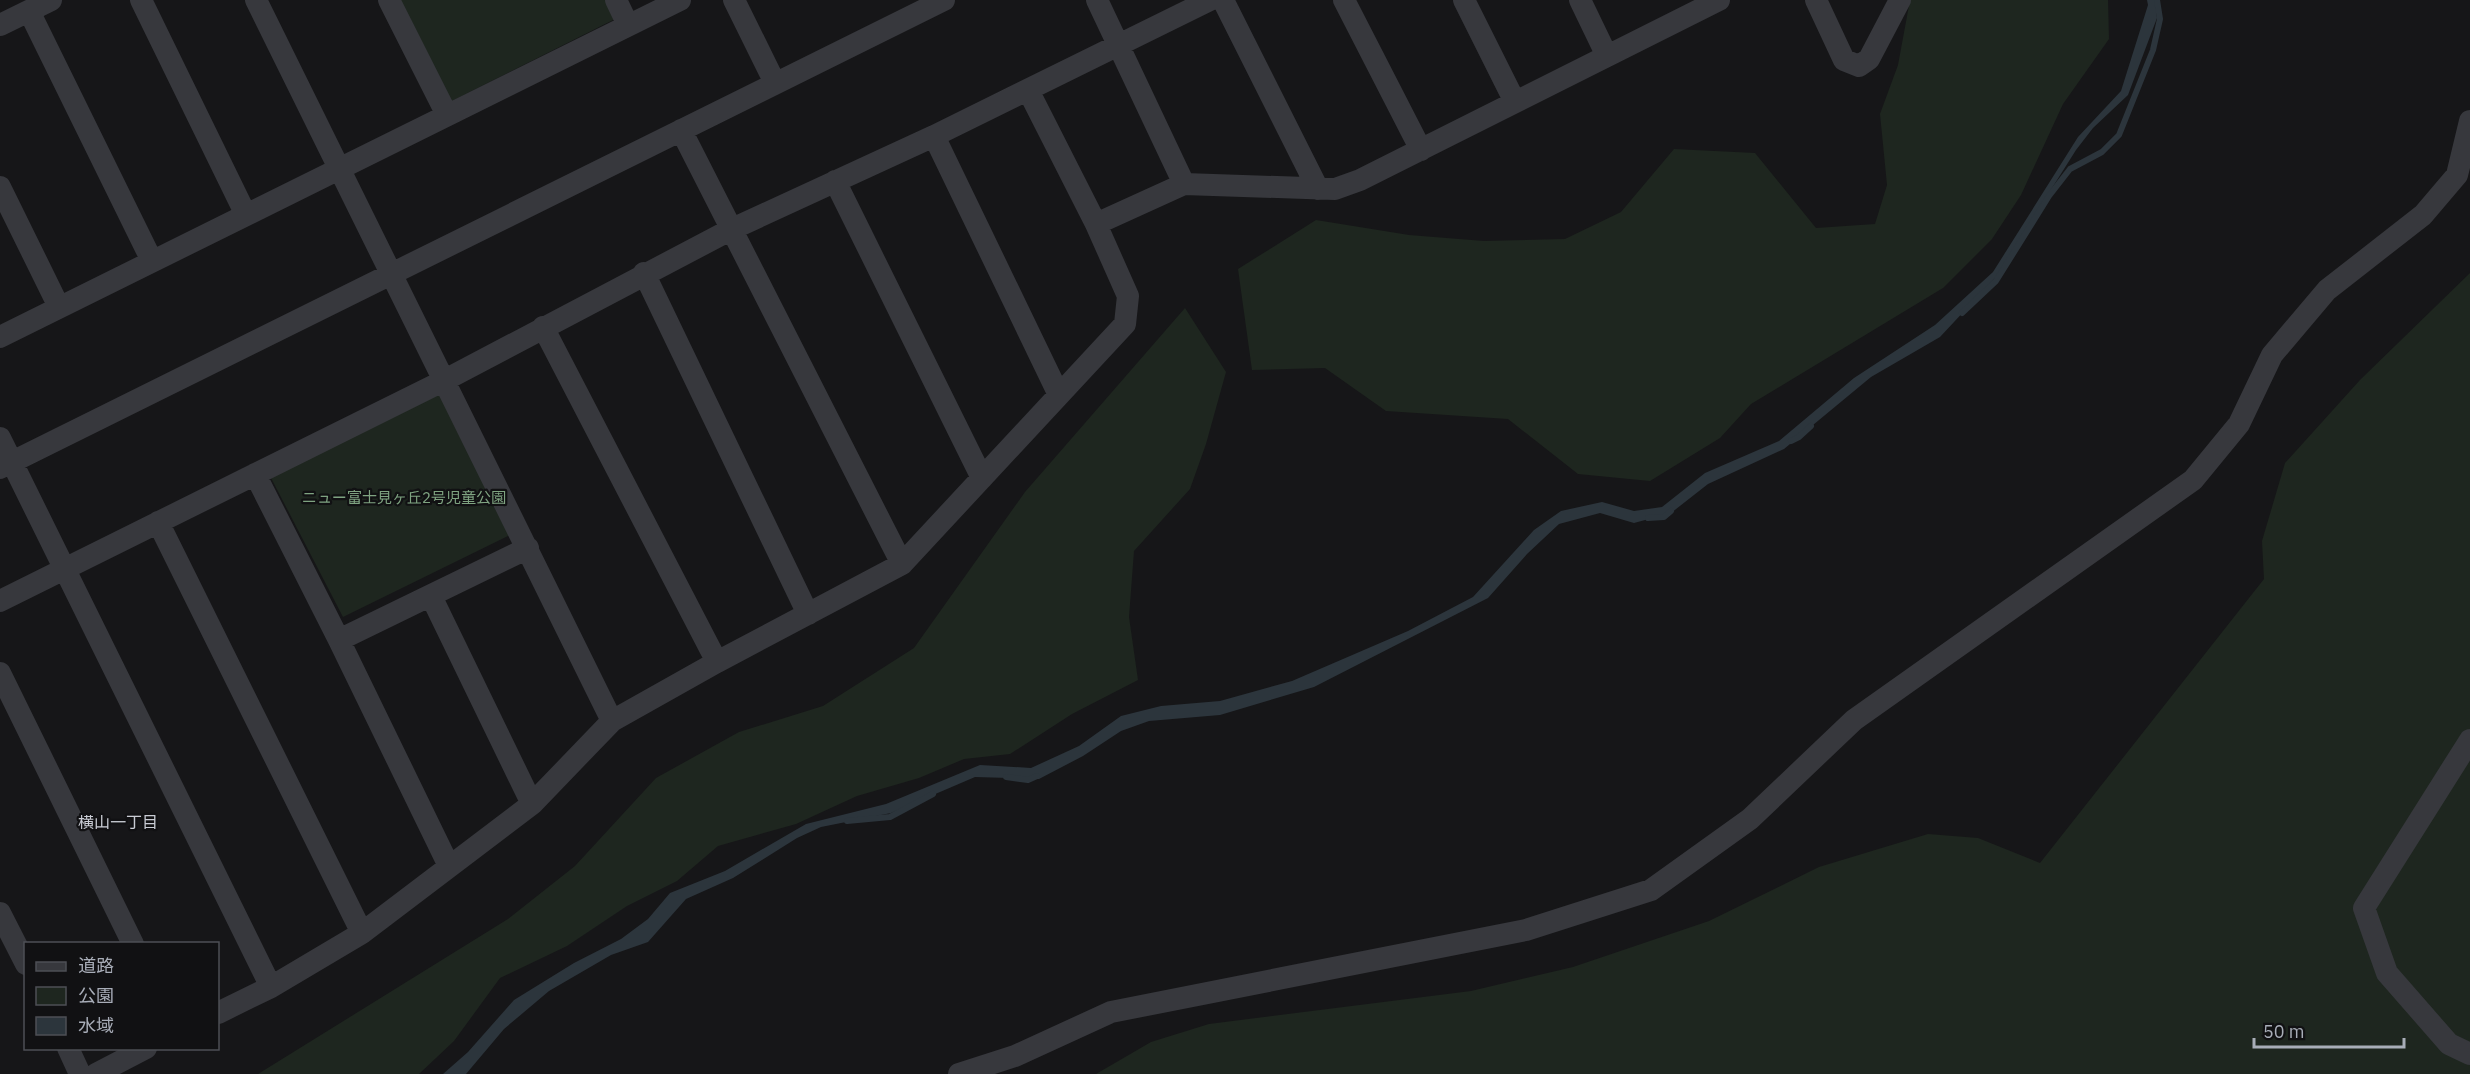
<svg xmlns="http://www.w3.org/2000/svg" width="2470" height="1074" font-family="'IBM Plex Sans','Noto Sans JP',sans-serif">
<rect width="100%" height="100%" fill="#161618"/>
<path fill="#1e261f" d="M398 0H608L617 18 450 102Z
M1910 0H2108L2109 39 2063 104 2021 195 1992 239 1943 288 1751 404 1720 438 1650 481 1578 474 1508 419 1386 411 1325 368 1252 370 1238 269 1316 220 1409 235 1484 241 1565 239 1621 212 1674 149 1755 153 1816 228 1875 224 1887 185 1880 114 1898 65Z
M2470 273V1074H1096L1151 1042 1209 1024 1471 991 1573 967 1709 921 1819 867 1928 834 1978 838 2040 863 2264 579 2262 541 2285 463 2360 380Z
M1185 308 1226 372 1206 444 1190 489 1134 551 1129 617 1138 680 1072 714 1010 754 964 759 919 778 857 796 796 824 718 846 677 881 627 906 567 946 500 978 454 1041 419 1074H258L508 919 575 866 656 778 739 732 823 706 914 648 1025 492Z
M441 388 512 534 343 617 269 474Z"/>
<path fill="#2c353c" d="M2147 0H2155L2157 18 2128 95 2093 128 2076 150 1996 277 1940 337 1871 377 1784 449 1708 484 1671 513 1634 523 1600 513 1559 524 1527 554 1488 598 1314 687 1220 715 1149 721 1121 731 1083 756 1039 779 975 777 891 813 821 827 797 838 733 878 686 899 648 942 611 955 549 991 504 1029 466 1074H443L468 1052 514 1000 574 963 621 939 648 919 670 893 725 871 806 824 886 804 980 765 1031 768 1079 746 1121 716 1161 706 1220 701 1292 681 1408 631 1473 597 1534 530 1561 511 1602 502 1634 511 1662 507 1705 473 1779 441 1854 378 1935 325 1993 272 2078 137 2121 91 2148 5Z"/>
<g fill="none" stroke-linecap="round" stroke-linejoin="round">
<path stroke="#2c353c" stroke-width="6" d="M1962 313 1996 281 2049 196 2070 169 2102 152 2119 135 2153 50 2160 19 2157 0
M1791 441 1799 437 1811 426
M1648 518 1664 517 1671 511
M1006 777 1028 780 1037 776
M847 821 890 817 933 794"/>
<path stroke="#37383d" stroke-width="22" d="M141 0 246 215
M256 0 612 721
M389 0 447 115
M616 0 628 25
M734 0 775 83
M1097 0 1184 184
M1223 0 1318 189
M1344 0 1421 150
M1464 0 1515 102
M1580 0 1607 56
M1816 0 1844 60 1859 66 1869 59 1900 0
M29 11 152 261
M0 25 51 0
M681 130 902 564
M934 136 1059 395
M835 181 982 478
M0 187 59 307
M1096 224 1184 184 1335 189 1360 180 1719 0
M644 273 808 614
M543 327 717 662
M0 337 680 0
M0 438 271 987
M0 468 944 0
M255 474 339 640 449 866
M158 522 362 933
M431 596 532 804
M0 601 445 380 730 230 934 136 1210 0
M339 640 528 548
M0 673 133 944
M2470 740 2364 908 2387 973 2449 1044 2470 1054
M0 913 26 964
M218 1013 271 987 362 933 532 804 612 721 717 662 902 564 1125 324 1128 296 1096 224 1028 90
M68 1048 80 1074
M96 1074 146 1048
M959 1074 1015 1056 1111 1012 1526 930 1651 890 1750 819 1854 720 2193 480 2239 424 2272 355 2327 290 2423 215 2457 175 2470 121"/>
</g>
<g text-anchor="middle" dominant-baseline="central" stroke-width="4.5" stroke-linejoin="round" paint-order="stroke">
<g font-size="15" fill="#7fa381" stroke="#111113">
<text x="404" y="497">ニュー富士見ヶ丘2号児童公園</text>
</g>
<g font-size="16" fill="#c9ccd4" stroke="#111113">
<text x="118" y="822">横山一丁目</text>
</g>
</g>
<rect x="24" y="942" width="195" height="108" fill="#111113" stroke="#4d4f55" stroke-width="1.5"/>
<rect x="36" y="962" width="30" height="9" fill="#37383d" stroke="#4d4f55" stroke-width="1.5"/>
<text x="78" y="972" font-size="18" fill="#a8adb8">道路</text>
<rect x="36" y="987" width="30" height="18" fill="#1e261f" stroke="#4d4f55" stroke-width="1.5"/>
<text x="78" y="1002" font-size="18" fill="#a8adb8">公園</text>
<rect x="36" y="1017" width="30" height="18" fill="#2c353c" stroke="#4d4f55" stroke-width="1.5"/>
<text x="78" y="1032" font-size="18" fill="#a8adb8">水域</text>
<path d="M2254 1038v9h150v-9" fill="none" stroke="#a8adb8" stroke-width="3"/>
<text x="2263" y="1038" font-size="18" fill="#a8adb8" stroke="#111113" stroke-width="4.5" paint-order="stroke">50 m</text>
</svg>
